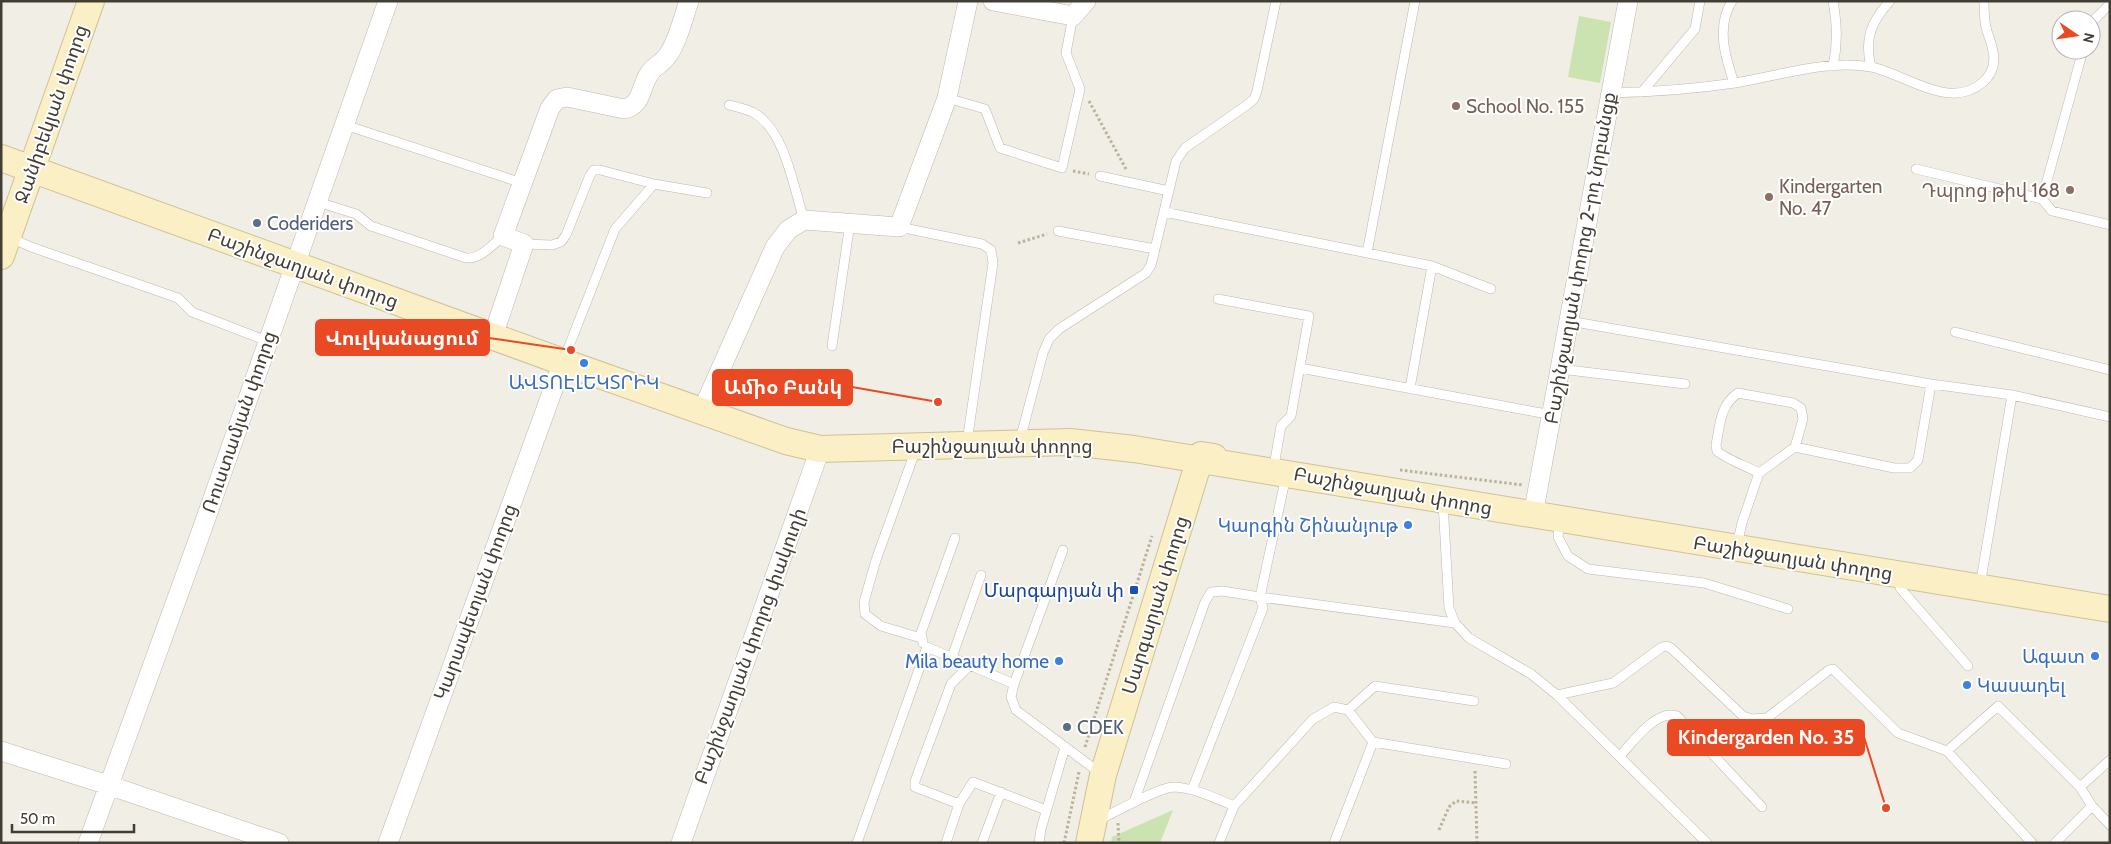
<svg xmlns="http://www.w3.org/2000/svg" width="2111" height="844" font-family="Cabin,'Noto Sans Armenian',sans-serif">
<rect width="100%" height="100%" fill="#f1eee5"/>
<path fill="#cae3b0" d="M1579 16 1611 22 1600 83 1568 77Z
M1173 810 1160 843H1111L1112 837Z"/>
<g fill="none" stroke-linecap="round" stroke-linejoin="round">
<g stroke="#beb8ab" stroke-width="10">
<path id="service" d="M1732 1C1716 27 1725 56 1734 83
M2091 23 2110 4
M1833 66C1838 43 1837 24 1833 1
M1871 67C1864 39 1871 22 1890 1
M1642 92 1695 29 1700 1
M1611 93C1652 92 1694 89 1735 83 1779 76 1827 59 1871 67 1904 73 1948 111 1982 83 2000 68 1994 50 1987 31 1984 22 1984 11 1984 1
M947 98 985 109 1000 148 1062 168 1080 89 1066 53 1073 16
M729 105C737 107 747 109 754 113 785 130 794 189 804 220
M345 125 522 183
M1916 169 2042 199 2052 211 2110 225
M1100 176 1169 191
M2042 199 2083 50
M318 202 356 214 371 226 466 258C481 259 492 245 503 236
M1164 212 1432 266 1491 289
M899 227 982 244 991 250 993 263 967 442
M1058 231 1155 249
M9 237 31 247 178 298 192 312 267 341
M524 244 552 245 561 242 566 235 590 175 594 170H600L654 184 707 193
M1367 253 1415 1
M1218 299 1309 316 1291 416 1281 426 1274 466
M1569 321 1931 384 2012 395 2110 417
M1955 332 2110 370
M832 346 850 223
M564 359 615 229 654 184
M1300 368 1552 415
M1560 369 1685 384
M1410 388 1432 266
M1020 440 1043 353 1049 339 1059 329 1146 273 1151 265 1155 249 1176 161 1185 148 1247 105 1254 99 1257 91 1276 1
M916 449 876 560 864 602 865 614 881 626 921 638
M1759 473C1746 466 1726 459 1717 451L1716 445C1720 425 1720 405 1738 393L1793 403 1801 408 1803 419 1795 447
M1286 476 1260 597 1455 623
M1443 503 1449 608 1455 623 1469 638 1531 674 1557 695 1707 843
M1560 520 1558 537 1568 556 1588 569 1704 583 1788 609
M1739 536 1742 523 1759 473 1795 447 1894 468H1910L1918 460 1931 384
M1063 550 1014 684 1011 697 1016 710 1100 773
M1982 574 2012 395
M1900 577V588L1968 666
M923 643 921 633 955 538
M952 657 981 575
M1557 695 1613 683 1662 647 1666 646 1671 648 1743 716 1751 719 1767 718 1829 670 1833 669 1898 733 1947 751 2032 843
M1348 710 1375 686 1474 701
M1947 751 1998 706 2080 787 2092 806 2110 825
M1620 756C1633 742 1656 709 1677 716L1762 807
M2080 787 2110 760
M1134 802 1205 602 1211 592 1222 591 1260 597 1263 608 1192 790
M959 804 915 787V781L951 684 970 665
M1099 820C1114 813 1159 787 1174 787 1195 788 1215 798 1234 806L1313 719 1334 707 1348 710 1373 742 1506 764
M857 843 927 647 1014 684
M946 843 959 804 973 782 1046 810
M982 843 1001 792
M1039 843 1041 829 1065 747
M1219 843 1234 806
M1334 843 1373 742
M2055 843 2092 806"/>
</g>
<g stroke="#beb8ab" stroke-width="20">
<path id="minor" d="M993 1 1073 16 1086 1
M493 336 524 244 503 236 550 108 557 99 567 97 624 109C642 106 640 88 649 74 654 66 663 63 668 55 678 41 683 18 689 1
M702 411 775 247 788 230 804 220 899 227 947 98 968 1
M1533 515 1628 1
M1 751 108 785 279 843
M88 843 200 535 388 1
M388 843 563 362
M681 843 820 449"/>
</g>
<g stroke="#cec297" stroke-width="28">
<path id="secondary" d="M1 158 563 362 786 441 820 449 1070 442 1134 449 2110 609
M1 256 91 1
M1089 843 1103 775 1200 458 1201 455 1214 457"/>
</g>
<path stroke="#bcb19a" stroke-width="3" stroke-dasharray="2.5 2.5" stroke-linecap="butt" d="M1089 101 1126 169
M1073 171 1089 174
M1018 243 1047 234
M1400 470 1523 485
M1085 747 1152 536
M1475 771 1477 843
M1118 823 1119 843
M1439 830 1449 807 1456 801 1476 803
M1064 843 1079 772"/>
<use href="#service" stroke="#fff" stroke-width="9"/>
<use href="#minor" stroke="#fff" stroke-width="19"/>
<use href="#secondary" stroke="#faefc5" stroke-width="26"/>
</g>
<g fill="#8d6e63" stroke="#fff" stroke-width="2">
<circle cx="1456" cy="106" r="5"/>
<circle cx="2070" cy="190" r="5"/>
<circle cx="1769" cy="197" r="5"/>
</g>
<g fill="#5c6f8a" stroke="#fff" stroke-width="2">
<circle cx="257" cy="223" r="5"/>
<circle cx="1067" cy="727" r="5"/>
</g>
<g fill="#3f7fe0" stroke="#fff" stroke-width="2">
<circle cx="584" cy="363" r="5"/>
<circle cx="1408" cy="525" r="5"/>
<circle cx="2095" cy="656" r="5"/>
<circle cx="1059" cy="661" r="5"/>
<circle cx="1967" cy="685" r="5"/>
</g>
<rect fill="#1a4fb4" stroke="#fff" stroke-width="2" x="1129" y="585" width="10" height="10" rx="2.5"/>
<g text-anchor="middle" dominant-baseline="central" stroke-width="4" stroke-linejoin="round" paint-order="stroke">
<g font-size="19" fill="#785e54" stroke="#fff" text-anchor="start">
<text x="1466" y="106">School No. 155</text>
<text x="1779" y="186">Kindergarten<tspan x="1779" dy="22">No. 47</tspan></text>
<text x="2060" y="190" text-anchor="end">Դպրոց թիվ 168</text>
</g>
<g font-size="19" fill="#433e35" stroke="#fff">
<text transform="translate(51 114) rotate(-71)">Ջանիբեկյան փողոց</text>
<text transform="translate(1580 258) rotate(-80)">Բաշինջաղյան փողոց 2-րդ նրբանցք</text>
<text transform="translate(303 268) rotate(20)">Բաշինջաղյան փողոց</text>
<text transform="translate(239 422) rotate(-71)">Ռուստամյան փողոց</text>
<text x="992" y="446">Բաշինջաղյան փողոց</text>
<text transform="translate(1393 491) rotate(10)">Բաշինջաղյան փողոց</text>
<text transform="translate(1793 558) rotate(9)">Բաշինջաղյան փողոց</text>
<text transform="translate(475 602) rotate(-70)">Կարապետյան փողոց</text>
<text transform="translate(1155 605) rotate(-73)">Մարգարյան փողոց</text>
<text transform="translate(750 646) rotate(-70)">Բաշինջաղյան փողոց փակուղի</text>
</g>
<g font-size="19" fill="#4e5e75" stroke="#fff" text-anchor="start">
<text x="267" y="223">Coderiders</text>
<text x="1077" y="727">CDEK</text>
</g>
<g font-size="19" fill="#366cbe" stroke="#fff" text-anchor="end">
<text x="584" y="382" text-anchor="middle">ԱՎՏՈԷԼԵԿՏՐԻԿ</text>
<text x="1398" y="525">Կարգին Շինանյութ</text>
<text x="2085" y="656">Ագատ</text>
<text x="1049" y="661">Mila beauty home</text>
<text x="1977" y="685" text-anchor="start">Կասադել</text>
</g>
<g font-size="19" fill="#164399" stroke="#fff" text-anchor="end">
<text x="1124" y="590">Մարգարյան փ</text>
</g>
</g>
<path fill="none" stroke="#e94923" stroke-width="2" d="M571 350L489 338M938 402L852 387M1886 808L1864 737"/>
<g fill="#e94923" stroke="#fff" stroke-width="2">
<circle cx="571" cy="350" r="5"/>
<circle cx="938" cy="402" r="5"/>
<circle cx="1886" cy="808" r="5"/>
</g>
<g fill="#e94923" stroke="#e94923" stroke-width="2">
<rect x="316" y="320" width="173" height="35" rx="5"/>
<rect x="713" y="370" width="139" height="35" rx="5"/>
<rect x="1668" y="720" width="196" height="35" rx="5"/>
</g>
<g font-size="20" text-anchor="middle" font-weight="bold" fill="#fff">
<text x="402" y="345">Վուլկանացում</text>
<text x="783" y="394">Ամիօ Բանկ</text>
<text x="1766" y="744">Kindergarden No. 35</text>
</g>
<rect width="2111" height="844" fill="none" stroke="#433e35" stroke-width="5"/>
<g transform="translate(2076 35) rotate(103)"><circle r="24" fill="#ffffff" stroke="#b4b2ae"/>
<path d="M0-4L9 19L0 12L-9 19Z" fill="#e94923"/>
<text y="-8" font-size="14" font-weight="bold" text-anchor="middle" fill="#433e35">N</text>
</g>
<path d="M12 824v8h122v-8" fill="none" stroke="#433e35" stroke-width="2.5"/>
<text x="20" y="824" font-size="15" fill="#433e35" stroke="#ffffff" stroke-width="4" paint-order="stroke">50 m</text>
</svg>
